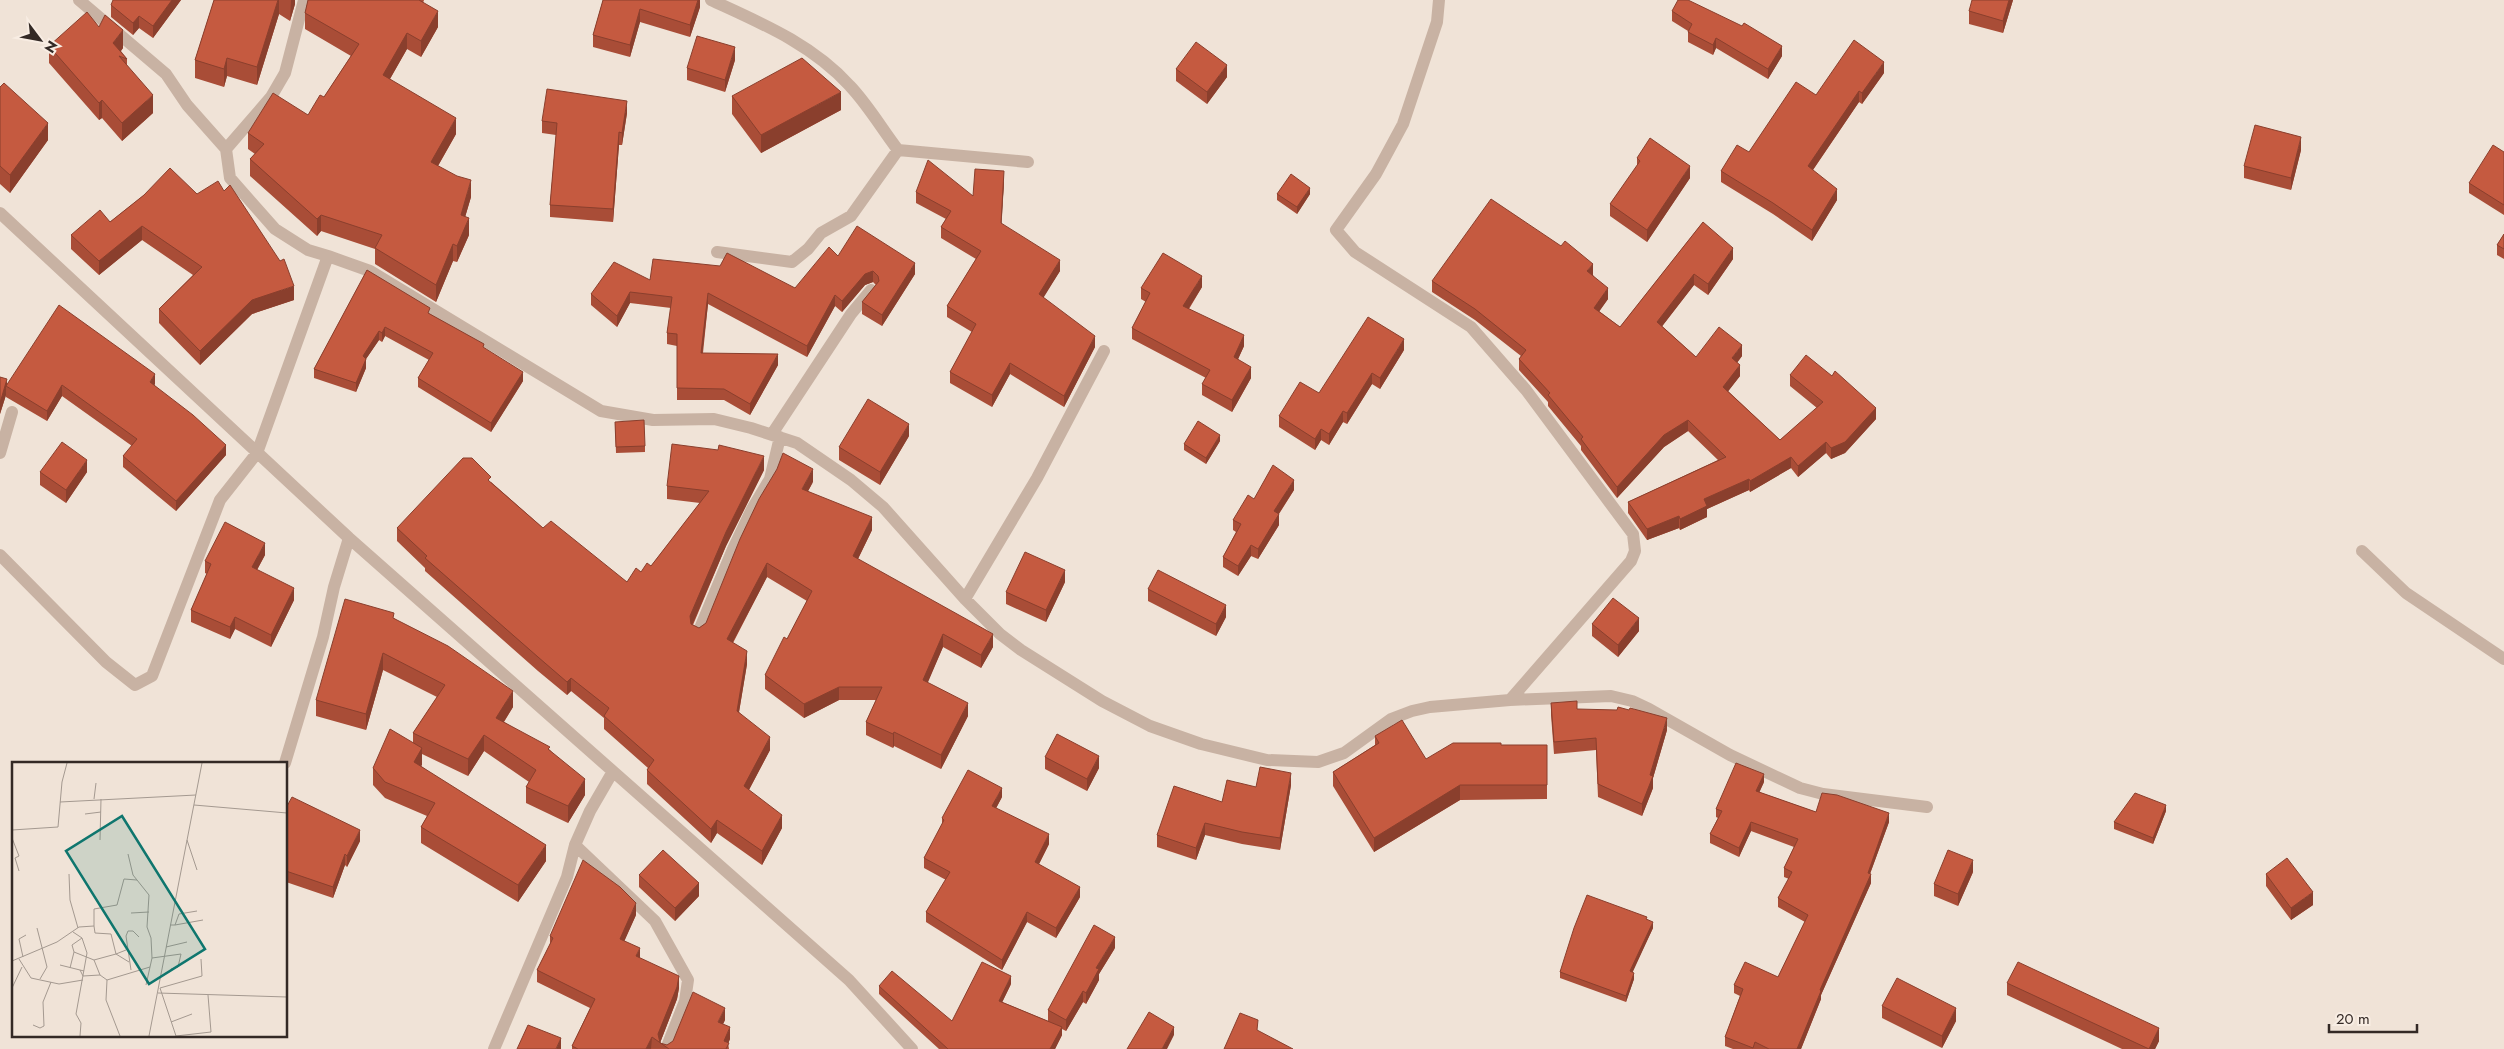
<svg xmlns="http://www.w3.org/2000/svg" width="2504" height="1049" font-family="Jost,sans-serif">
<rect width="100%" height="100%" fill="#f0e3d7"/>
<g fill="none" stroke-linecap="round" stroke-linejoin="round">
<path stroke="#c8b2a3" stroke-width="12" d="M711 0C761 23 812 44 850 86 868 105 882 129 898 150L851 216 821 233 808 249 792 262 717 252
M1439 0 1437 22 1403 124 1376 174 1336 230 1355 252 1471 327 1526 390 1633 534 1635 551 1631 561 1510 700
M226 149 271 97 285 73 304 0
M898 150 1028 162
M0 213 349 538 849 980 912 1049
M328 256 370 271 601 411 653 420 714 419 751 428 797 443 851 480 883 507 965 599 1000 634 1021 650 1102 701 1150 726 1201 744 1267 760 1318 762 1344 753 1391 719 1412 711 1430 707 1510 700 1611 696 1632 701 1649 709 1730 755 1800 788 1823 794 1927 807
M772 434 851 314 871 290
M0 453 12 412
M2362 551 2406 593 2504 659
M0 555 106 662 135 685 152 676 220 500 257 453 328 256 308 250 275 229 230 178 226 149 187 105 166 74 79 0
M965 599 1037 478 1104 351
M698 633 733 549 752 509 770 479 780 437
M285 763 323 637 334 587 349 538
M612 773 590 811 575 845 655 921 688 980 685 1001 666 1049
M494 1049 567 877 575 845"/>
</g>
<path fill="#a94d37" d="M181 0 153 38 139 28 133 35 111 17V5Z
M214 0H295V4L290 21 279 14 257 85 227 76 224 87 195 78V60Z
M308 0H424L423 3 438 27 421 57 407 49 390 79 456 134 438 166 471 197 465 217 469 235 457 262 453 261 436 302 375 264V249L321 231 317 236 250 176V159L255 154 248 149V133L308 115 324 97 351 56 305 29V13Z
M603 0H700V7L690 37 640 22 630 57 593 47V35Z
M2013 0 2003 33 1969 24V11Z
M1672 11 1782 56 1768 79 1716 48 1713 55 1688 42V31L1672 21Z
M99 27 123 48 121 51 127 59V66L153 113 122 141 102 118 99 120 49 63V46Z
M735 60 725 92 687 80V68Z
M1176 69 1227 77 1207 104 1176 81Z
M1884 73 1862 104 1859 102 1813 170 1837 200 1812 241 1773 214 1721 182V171L1749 152 1816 95Z
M0 87 48 140 10 193 0 184Z
M732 96 841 110 761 153 732 114Z
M627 113 622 145H619L613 222 550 217V205L556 135 542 133V121Z
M2301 150 2291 190 2244 178V166Z
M2504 152V215L2469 193V183Z
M1637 158 1690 178 1647 242 1610 216V204L1637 166Z
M1004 182 1001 224 1060 271 1043 297 1095 347 1064 407 1010 374 992 407 950 383V372L972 332 947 317V306L976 259 941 238V227L946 219 916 203V192L973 196Z
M1277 194H1310L1297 214 1277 200Z
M144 195 294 300 252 314 200 365 159 323V309L193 275 142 240 99 275 71 249V235L110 222Z
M1703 222 1733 259 1708 295 1694 285 1662 326 1696 357 1742 356 1737 363 1740 376 1728 391 1780 440 1817 408 1790 386V375L1876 419 1845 453 1831 459 1826 453 1798 477 1791 468 1750 492 1749 490 1707 509V517L1680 530 1679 528 1647 540 1628 513V502L1718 460 1688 431 1664 447 1617 498 1581 450V446L1548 406V402L1519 370V359L1521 356 1475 320 1432 292V281L1561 246 1593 275 1608 299 1599 311 1620 327Z
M2504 234V259L2497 255V245Z
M838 256 915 274 882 326 862 314V302L876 285 873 282 865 285 842 312 835 306 807 357 708 304 703 353 778 365 750 415 724 400H677V346L667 344V333L671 308 630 303 617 327 591 305V294L650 280 795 288Z
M367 270 430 314 484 348 523 381 491 432 418 387V378L429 360 385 336 382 342 379 340 366 359V368L356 392 314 378V369Z
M1202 287 1189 309 1244 346 1238 359 1251 378 1232 412 1202 395V384L1206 378 1132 339V328L1146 302 1141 299V288Z
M1404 350 1380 389 1372 384 1347 424 1343 422 1329 445 1321 440 1315 450 1279 427V416L1319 393Z
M0 377 7 384H155L154 385 226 455 176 511 123 467V456L132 446 62 396 47 421 6 397V395L0 414Z
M615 422 645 446V452L616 453Z
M909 436 880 485 839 460V447Z
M1220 441 1206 464 1184 450V444Z
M764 470 726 546 693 625 699 628 706 623 813 482 808 491 872 530 858 559 993 647 981 668 943 647 927 683 968 716 941 769 894 746 893 748 866 735V722L876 700H839L804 718 765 689V675L787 639 807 601 767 577 733 643 747 664 739 712 770 750 749 790 782 828 762 865 717 833 711 843 647 784V770L648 768 604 729V718L571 691 567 695 538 671 425 571V568L397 541V528L491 482 543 528 627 582 641 572 651 566 700 503 667 499V486Z
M40 472H87L66 503 40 485Z
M1294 490 1279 514V525L1258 559 1251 556 1238 576 1223 567V557L1236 532 1233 530V520L1254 499Z
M265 555 257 570 294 600 271 647 235 629 230 639 191 622V610L207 574 205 573V561Z
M1065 582 1046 622 1006 604V592Z
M1148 589 1226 617 1216 636 1148 601Z
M394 618 513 707 504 722 550 750 585 795 568 823 526 803V787L529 782 484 751 468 776 422 754 421 766 546 861 518 902 421 843V827L427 816 385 798 373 785V768L413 743V733L437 697 383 670 366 730 316 716V700Z
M1592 624 1639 631 1618 657 1592 636Z
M1551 703 1667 730 1653 778V788L1642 816 1598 797 1596 750 1554 754 1551 715Z
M1375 736 1426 759 1501 745H1547V799L1460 800 1374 852 1333 786V772L1375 745Z
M1045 757 1099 768 1087 791 1045 769Z
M1764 782 1759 792 1816 812 1889 822 1870 874 1871 883 1821 995V999L1801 1049H1733L1725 1046V1037L1740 996 1734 993V985L1778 977 1805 922 1778 907V898L1789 879 1784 877V868L1794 847 1751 831 1739 857 1710 843V834L1718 818 1716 817V809Z
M1291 785 1280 850 1242 844 1205 835 1196 860 1157 847V835L1222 802 1256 787Z
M1002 797 996 808 1049 844 1039 864 1080 897 1056 938 1027 922 1002 970 926 922V912L946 880 924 868V858L942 825V818Z
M286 808 360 841 347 867 345 865 333 898 286 882Z
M2166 811 2153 844 2114 829V822Z
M1973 872 1958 906 1934 896V884Z
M2266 874 2313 905 2291 920 2266 886Z
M639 875 699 896 675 921 639 887Z
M636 915 624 941 640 958 679 988 677 999 660 1043 667 1045 725 1020 723 1024 730 1039 728 1043 729 1049H572V1046L590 1008 537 982V970L550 944V936Z
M1647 919 1653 928 1632 972 1634 979 1626 1002 1560 978V972Z
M1115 948 1099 974V980L1086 1004 1083 1002 1066 1031 1062 1029V1035L1055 1049H939L879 994V986L952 1021 1011 984 1002 1002 1048 1021V1010Z
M2007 983 2159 1041 2155 1049H2122L2007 995Z
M1882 1006 1956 1021 1942 1048 1882 1018Z"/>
<path fill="#8a3f2d" d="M172 0H181L153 38V26Z
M278 0H279V14L257 85V67Z
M291 0H295V4L290 21Z
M698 0H700V7L690 37V25Z
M2009 0H2013L2003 33V21Z
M640 9V22L630 57V45Z
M438 11V27L421 57V41Z
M139 16V28L133 35V23Z
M123 30V48L113 61V43Z
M407 33V49L383 91V75Z
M1716 38V48L1713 55V45Z
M1782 46V56L1768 79V69Z
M735 47V60L725 92V80Z
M227 58V76L224 87V69Z
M1884 62V73L1862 104V93Z
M1227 65V77L1207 104V92Z
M1859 91V102L1808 177V166Z
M841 92V110L761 153V135Z
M153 95V113L122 141V123Z
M102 100V118L99 120V103Z
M627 101V113L622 145V133Z
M456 118V134L431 178V162Z
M48 123V140L10 193V175Z
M619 132V145L613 222V209Z
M2301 137V150L2291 190V178Z
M1690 166V178L1647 242V230Z
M1004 171V182L1001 234V223Z
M471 180V197L461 231V215Z
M1310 188V194L1297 214V207Z
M1837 189V200L1812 241V230Z
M321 215V231L317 236V219Z
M469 218V235L457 262V246Z
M142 226V240L99 275V261Z
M453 244V261L436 302V285Z
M1733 248V259L1708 295V284Z
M1060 260V271L1039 305V294Z
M915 263V274L882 326V315Z
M1593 264V275L1587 282V271Z
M873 271V282L865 285 842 312V301L865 274Z
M1694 274V285L1657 333V322Z
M1202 276V287L1183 317V306Z
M294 286V300L252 314 200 365V351L252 300Z
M1608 288V299L1594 319V308Z
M630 292V303L617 327V316Z
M708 293V304L701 364V353Z
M835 295V306L807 357V346Z
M385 327V336L382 342V333Z
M379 331V340L366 359V368L356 392V383L363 356Z
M1244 335V346L1234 368V357Z
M1095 336V347L1064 407V396Z
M1404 339V350L1380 389V378Z
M1742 345V356L1732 369V358Z
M778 354V365L750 415V404Z
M1010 363V374L992 407V395Z
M1740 365V376L1723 398V387Z
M1251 367V378L1232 412V400Z
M523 372V381L491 432V423Z
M1372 373V384L1347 424V413Z
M155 374V384L150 392V382Z
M7 379V387L6 386V395L0 414V403Z
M62 385V396L47 421V411Z
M1876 408V419L1845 453 1831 459V448Z
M1343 411V422L1329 445V434Z
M1688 420V431L1664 447 1617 498V487L1664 435Z
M909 424V436L880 485V472Z
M1321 429V440L1315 450V439Z
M1220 435V441L1206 464V458Z
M1826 442V453L1798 477V466Z
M226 445V455L176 511V501Z
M764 456V470L726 546 690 630V616L726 532Z
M1791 457V468L1750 492V481Z
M87 460V472L66 503V490Z
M813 469V482L802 502V489Z
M1749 479V490L1707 509V517L1680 530V519L1704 499Z
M1294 480V490L1274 521V511Z
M1279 514V525L1258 559V549Z
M1679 516V528L1647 540V529Z
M872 517V530L853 569V556Z
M265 543V555L252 579V567Z
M1251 545V556L1238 576V566Z
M767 563V577L727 653V639Z
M1065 570V582L1046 622V610Z
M294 588V600L271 647V635Z
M1226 605V617L1216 636V624Z
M235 617V629L230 639V627Z
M1639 618V631L1618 657V645Z
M943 634V647L923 694V680Z
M993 634V647L981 668V655Z
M747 651V664L737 724V711Z
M383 653V670L366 730V714Z
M571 678V691L567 695V682Z
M839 687V700L804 718V704Z
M513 691V707L496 734V718Z
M968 703V716L941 769V755Z
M1667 718V730L1653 778V788L1642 816V804Z
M894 732V746L893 748V734Z
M484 735V751L468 776V759Z
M770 737V750L744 799V786Z
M422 748V765L414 778V762Z
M1099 756V768L1087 791V779Z
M1291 773V785L1280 850V838Z
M1764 774V782L1756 800V791Z
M585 779V795L568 823V806Z
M1460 785V800L1374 852V838Z
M1002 788V797L992 816V806Z
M2166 805V811L2153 844V838Z
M1889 813V822L1868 879 1871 874V883L1821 995V999L1801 1049H1797L1820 990 1868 873Z
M782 815V828L762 865V851Z
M717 820V833L711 843V829Z
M1751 822V831L1739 857V848Z
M1205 823V835L1196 860V848Z
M360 830V841L347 867V856Z
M1049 834V844L1035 872V862Z
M546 845V861L518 902V885Z
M345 854V865L333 898V887Z
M1973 860V872L1958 906V894Z
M699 883V896L675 921V908Z
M1080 887V897L1056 938V928Z
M2313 892V905L2291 920V908Z
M636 903V915L620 951V939Z
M1027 912V922L1002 970V960Z
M1653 922V928L1630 978V971Z
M1115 937V948L1099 974V980L1086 1004V993L1096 968Z
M640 948V960L636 956Z
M1634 973V979L1626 1002V996Z
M679 976V988L677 999 660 1043 658 1034Z
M1011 976V984L999 1009V1001Z
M1083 991V1002L1066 1031V1020Z
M725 1008V1020L718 1034V1022Z
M1956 1008V1021L1942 1048V1036Z
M730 1027V1039L726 1049 724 1041Z
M1062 1027V1035L1055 1049H1050Z
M1174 1027V1035L1167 1049H1162Z
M2159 1028V1041L2155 1049H2149Z
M652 1037 651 1049H646Z
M561 1038V1049H556Z"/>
<path fill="#c55a40" stroke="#8a3f2d" d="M113 0H172L153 26 139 16 133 23 111 5Z
M214 0H278L257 67 227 58 224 69 195 60Z
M308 0H419L438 11 421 41 407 33 383 75 456 118 431 162 457 176 471 180 461 215 469 218 457 246 453 244 436 285 375 248 382 235 321 215 317 219 250 159 264 144 248 133 273 93 308 115 320 95 324 97 359 44 305 13Z
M603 0H698L690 25 640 9 630 45 593 35Z
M1678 0H1688L1742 26 1744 23 1782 46 1768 69 1716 38 1713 45 1688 32 1692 24 1672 11Z
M1972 0H2009L2003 21 1969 11Z
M87 12 99 27 105 15 123 30 113 43 127 59 119 56 153 95 122 123 102 100 99 103 49 46Z
M697 36 735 47 725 80 687 68Z
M1854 40 1884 62 1862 93 1859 91 1808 166 1837 189 1812 230 1773 203 1721 171 1737 145 1749 152 1796 82 1816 95Z
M1196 42 1227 65 1207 92 1176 69Z
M802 58 841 92 761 135 732 96Z
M4 83 48 123 10 175 0 166V87Z
M547 89 627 101 622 133 619 132 613 209 550 205 557 123 542 121Z
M2255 125 2301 137 2291 178 2244 166Z
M1650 138 1690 166 1647 230 1610 204 1640 161 1637 158Z
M2493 145 2504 152V205L2469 183Z
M928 160 973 196 975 169 1004 171 1001 223 1060 260 1039 294 1095 336 1064 396 1010 363 992 395 950 372 976 324 947 306 981 251 941 227 951 211 916 192Z
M170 168 197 194 218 181 224 191 230 185 280 261 284 259 294 286 252 300 200 351 159 309 202 267 142 226 99 261 71 235 100 210 110 222 144 195Z
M1291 174 1310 188 1297 207 1277 194Z
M1491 199 1561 246 1565 241 1593 264 1587 271 1608 288 1594 308 1620 327 1703 222 1733 248 1708 284 1694 274 1657 322 1696 357 1719 327 1742 345 1732 358 1740 365 1723 387 1780 440 1823 402 1790 375 1806 355 1832 376 1835 371 1876 408 1845 442 1831 448 1826 442 1798 466 1791 457 1750 481 1749 479 1704 499 1707 506 1680 519 1679 516 1647 529 1628 502 1726 457 1688 420 1664 435 1617 487 1581 439 1583 437 1548 395 1550 393 1519 359 1526 350 1475 309 1432 281Z
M857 226 915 263 882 315 862 302 879 281 878 276 873 271 865 274 842 301 835 295 807 346 708 293 701 353 778 354 750 404 724 389 677 388V334L667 333 672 297 630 292 617 316 591 294 614 262 650 280 653 259 720 266 727 253 795 288 829 247 838 256Z
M2504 234V249L2497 245Z
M1163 253 1202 276 1183 306 1244 335 1234 357 1251 367 1232 400 1202 384 1210 370 1132 328 1150 293 1141 288Z
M367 270 430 308 428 313 484 344 483 347 523 372 491 423 418 378 433 353 385 327 382 333 379 331 363 356 366 359 356 383 314 369Z
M59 305 155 374 150 382 193 415 226 445 176 501 123 456 137 439 62 385 47 411 6 386Z
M1368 317 1404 339 1380 378 1372 373 1347 413 1343 411 1329 434 1321 429 1315 439 1279 416 1300 382 1319 393Z
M0 377 7 379 0 403Z
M868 399 909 424 880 472 839 447Z
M644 420 645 446 616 447 615 422Z
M1198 421 1220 435 1206 458 1184 444Z
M62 442 87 460 66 490 40 472Z
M672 444 718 450 719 445 764 456 726 532 690 616 691 624 699 628 706 623 740 539 759 499 777 469 783 453 813 469 802 489 872 517 853 556 993 634 981 655 943 634 923 680 968 703 941 755 894 732 893 734 866 722 882 687H839L804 704 765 675 784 637 787 639 812 591 767 563 727 639 747 651 737 711 770 737 744 786 782 815 762 851 717 820 711 829 647 770 654 760 604 716 609 708 571 678 567 682 538 657 425 558 427 556 397 528 463 458H472L491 477 488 480 543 528 551 521 627 582 636 568 641 572 647 563 651 566 709 491 667 486Z
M1273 465 1294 480 1274 511 1279 514 1258 549 1251 545 1238 566 1223 557 1241 524 1233 520 1248 495 1254 499Z
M225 522 265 543 252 567 294 588 271 635 235 617 230 627 191 610 211 564 205 561Z
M1025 552 1065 570 1046 610 1006 592Z
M1158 570 1226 605 1216 624 1148 589Z
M1613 598 1639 618 1618 645 1592 624Z
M345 599 394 613 393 618 448 646 513 691 496 718 550 747 548 749 585 779 568 806 526 787 536 770 484 735 468 759 413 733 445 685 383 653 366 714 316 700Z
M1577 701V709L1617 710 1618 707 1629 710 1630 708 1667 718 1650 775 1653 776 1642 804 1598 784 1596 738 1554 742 1551 703Z
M1402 720 1426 759 1453 743H1501V745H1547V785H1460L1374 838 1333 772 1379 743 1375 736Z
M390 729 422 748 414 762 546 845 518 885 421 827 435 803 385 782 373 768Z
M1057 734 1099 756 1087 779 1045 757Z
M1736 763 1764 774 1756 791 1816 812 1822 793 1837 795 1889 813 1868 873 1871 874 1820 990 1821 991 1797 1049H1769L1755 1042 1753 1048 1725 1037 1743 989 1734 985 1745 962 1778 977 1808 915 1778 898 1792 872 1784 868 1798 839 1751 822 1739 848 1710 834 1722 811 1716 809Z
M1260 767 1291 773 1280 838 1242 832 1205 823 1196 848 1157 835 1174 786 1222 802 1227 780 1256 787Z
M968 770 1002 788 992 806 1049 834 1035 862 1080 887 1056 928 1027 912 1002 960 926 912 950 872 924 858 944 820 942 818Z
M2135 793 2166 805 2153 838 2114 822Z
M292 797 360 830 347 856 345 854 333 887 286 871V808Z
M663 850 699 883 675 908 639 875Z
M1948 850 1973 860 1958 894 1934 884Z
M2287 858 2313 892 2291 908 2266 874Z
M583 860 620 887 636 903 620 939 640 948 636 956 679 976 677 987 658 1034 660 1043 667 1045 673 1041 693 992 725 1008 718 1022 730 1027 724 1041 729 1043 726 1049H669L652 1037 646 1049H578L572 1046 595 999 537 970 553 938 550 936Z
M1587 895 1647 917 1646 919 1653 922 1630 971 1634 973 1626 996 1560 972 1574 928Z
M1094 925 1115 937 1096 968 1099 969 1086 993 1083 991 1066 1020 1048 1010Z
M982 962 1011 976 999 1001 1062 1027 1050 1049H948L879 986 892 971 952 1021Z
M2018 962 2159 1028 2149 1049 2007 983Z
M1897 978 1956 1008 1942 1036 1882 1006Z
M1149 1012 1174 1027 1162 1049H1127Z
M1240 1013 1258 1020 1257 1030 1293 1049H1224Z
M528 1025 561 1038 556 1049H517Z"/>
<g transform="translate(12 762)">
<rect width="275" height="275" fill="#f0e3d7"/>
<path fill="none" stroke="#a49990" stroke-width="1" d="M82 37 84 21M48 40 184 33M182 43 275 51M73 52 89 50M0 68 46 65 50 20 55 1M0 76 7 94 3 96 7 109M88 78 89 37M175 78 185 108M116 92 121 113 137 133 135 165 139 176 140 196M57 112 58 138 66 166M119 151 137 150M158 163H163L167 152 185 149M163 163 191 158M82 164 83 171 99 172 104 192 114 188M25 166 35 205 28 217M61 170 70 176 75 191 64 252 69 261 68 274M70 176 60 183 62 190 82 198 88 213 95 218 138 205M154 185 175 180M11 195 7 177 14 173M7 197 19 216 47 222 71 218M82 198 104 192 117 200M0 199 45 180 67 165 82 164V147L105 143 112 117 125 118M48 203 68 208M58 206 62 190M119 208 114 174 116 169H121L127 175M72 209 68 208 71 214 88 213M95 218 94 238 108 274M134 223 140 196 169 192 166 205 159 207M0 226 10 205M146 231 275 235M159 260 180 252M21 263 28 266 32 264 31 240 39 220M137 274 190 1M164 274 148 226 190 214 189 197M164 274 199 270 196 233"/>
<path fill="#0f766e" fill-opacity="0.15" stroke="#0f766e" stroke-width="2.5" d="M110 54 193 187 137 222 54 89Z"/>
<rect width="275" height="275" fill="none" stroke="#332925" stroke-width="2.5"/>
</g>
<g transform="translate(40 40) rotate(122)" stroke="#f8ede3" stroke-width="4" paint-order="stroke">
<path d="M0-4L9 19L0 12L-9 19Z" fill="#332925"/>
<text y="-8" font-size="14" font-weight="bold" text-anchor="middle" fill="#332925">N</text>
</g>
<path d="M2329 1024v8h88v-8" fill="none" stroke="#332925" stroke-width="2.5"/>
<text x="2336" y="1024" font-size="15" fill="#332925" stroke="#f8ede3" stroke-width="4" paint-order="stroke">20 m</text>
</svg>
